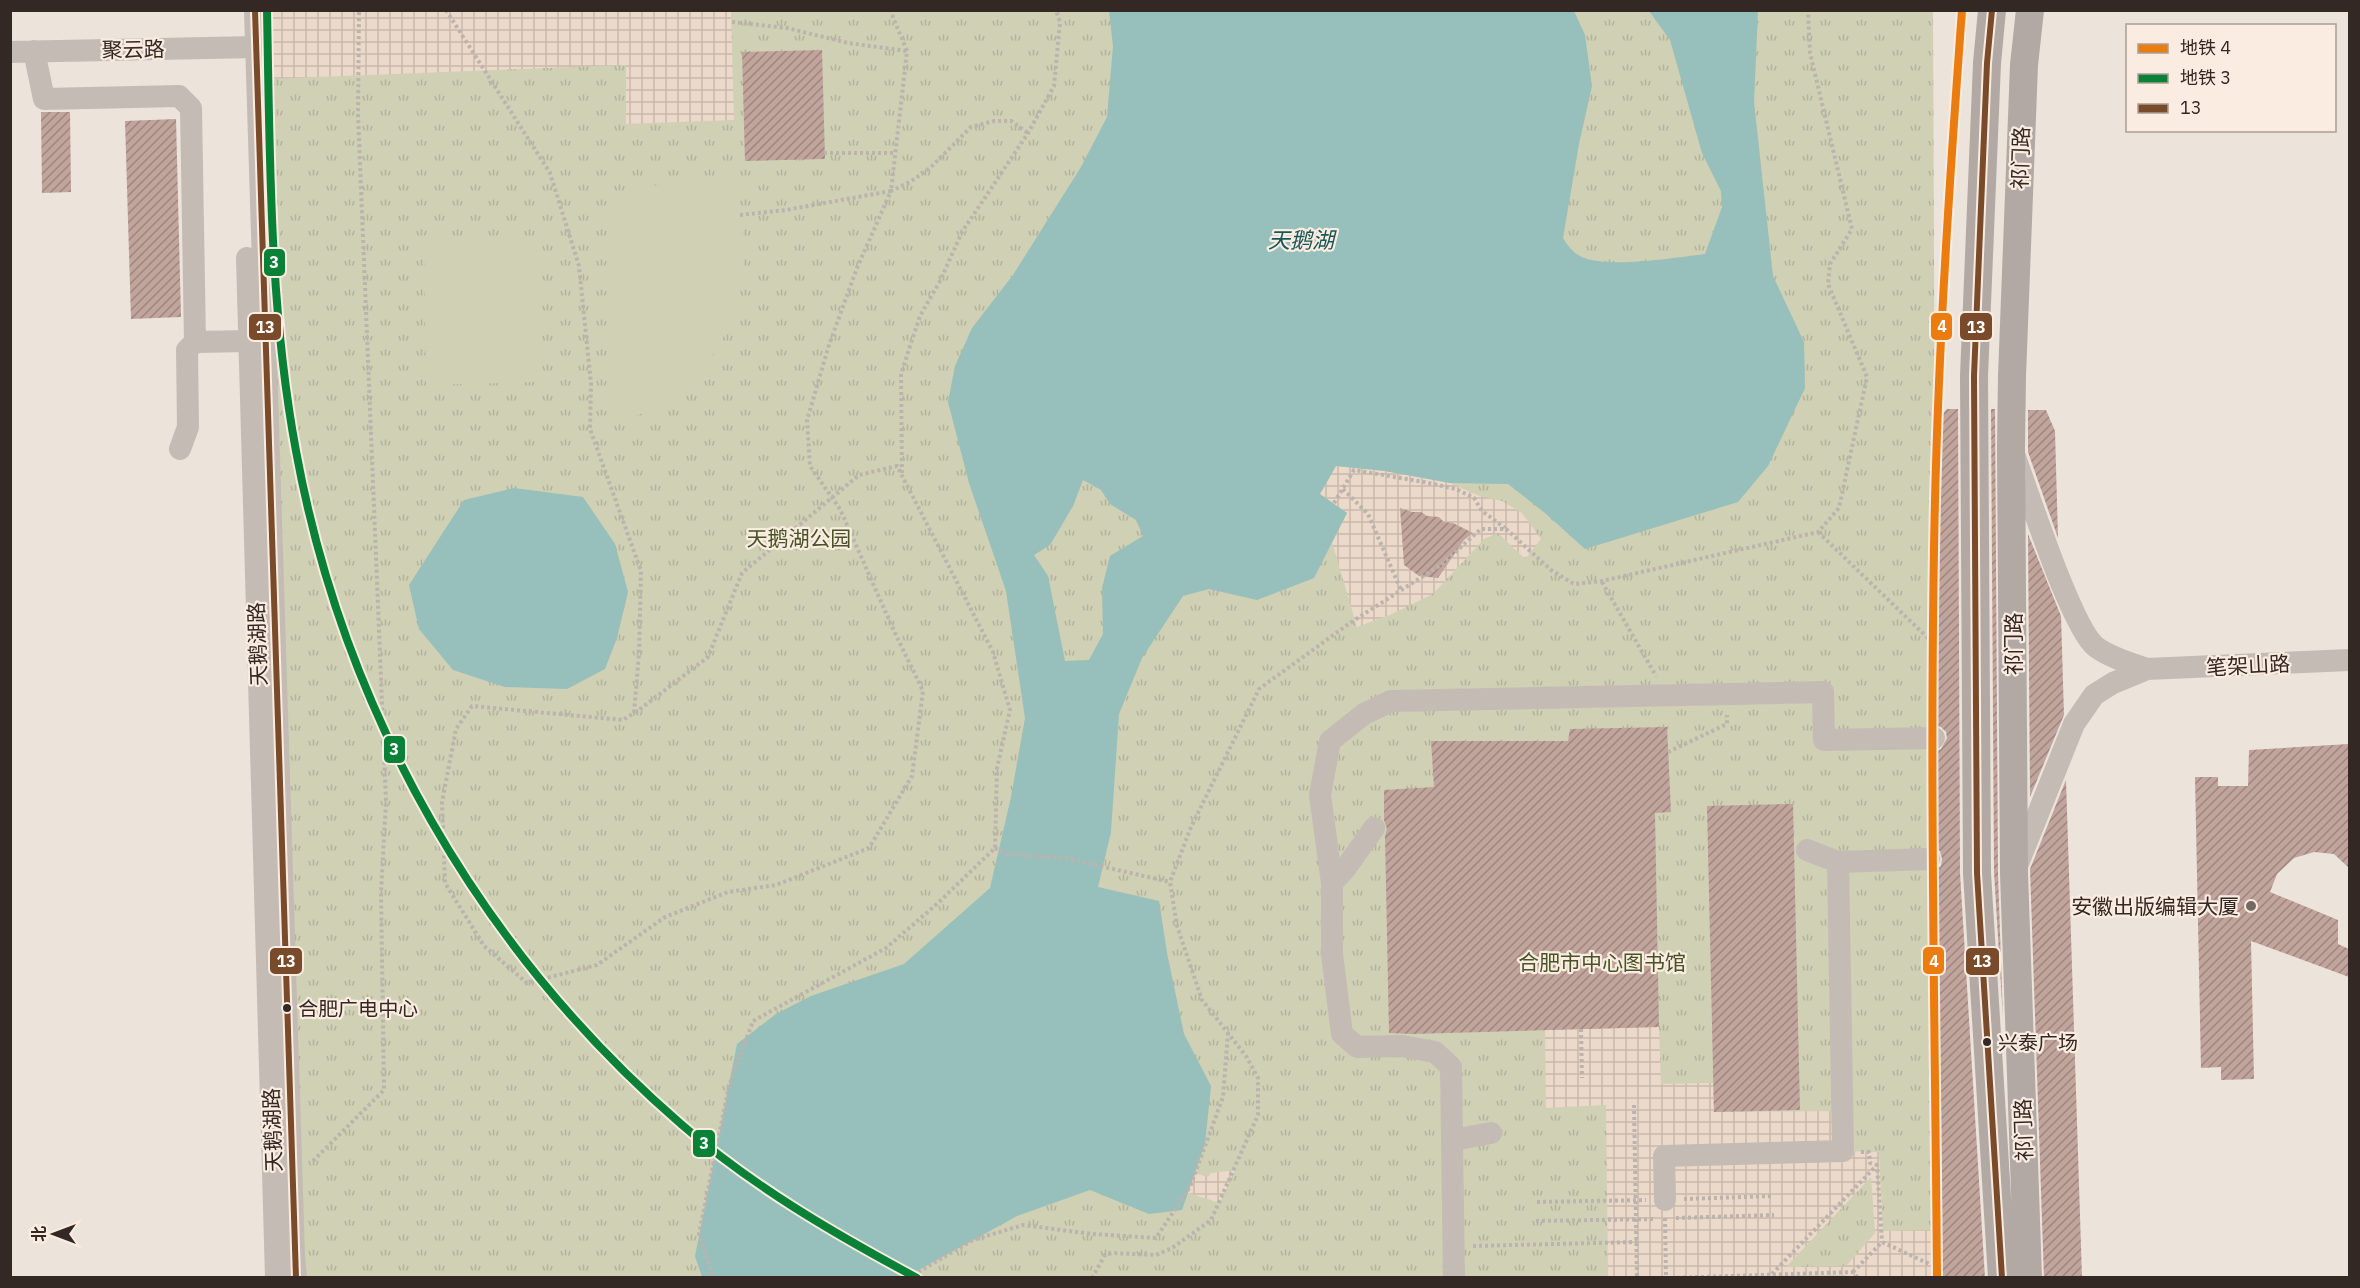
<svg xmlns="http://www.w3.org/2000/svg" width="2360" height="1288" font-family="'IBM Plex Sans','Noto Sans SC',sans-serif">
<defs>
<pattern id="park-tufts" width="24" height="20" patternUnits="userSpaceOnUse" patternTransform="scale(1.5)"><rect width="24" height="20" fill="#cfd0b4"/><path d="M3 7l-1-3M5 7V3M7 7l1-3M15 17l-1-3M17 17v-4M19 17l1-3" fill="none" stroke="#b2b39b"/></pattern>
<pattern id="plaza-grid" width="8" height="8" patternUnits="userSpaceOnUse" patternTransform="scale(1.5)"><rect width="8" height="8" fill="#ebd9c9"/><path d="M0 4h8M4 0v8" fill="none" stroke="#cabaac"/></pattern>
<pattern id="building-hatch" width="6" height="6" patternUnits="userSpaceOnUse" patternTransform="scale(1.5)"><rect width="6" height="6" fill="#c1a49c"/><path d="M-1 1l2-2M0 6l6-6M5 7l2-2" fill="none" stroke="#9e867f"/></pattern>
</defs>
<rect width="100%" height="100%" fill="#ece3db"/>
<path fill="url(#park-tufts)" d="M255 11H1933L1938 1268 1929 1278 296 1277Z"/>
<path fill="#cfd0b4" d="M732 180C740 212 748 247 742 280 731 345 684 417 612 419L613 213 637 187Z
M539 240V382L426 385 424 241Z"/>
<path fill="url(#plaza-grid)" fill-rule="evenodd" d="M267 11H731L734 120 626 124V65L268 79Z
M1336 466 1385 471 1450 483 1477 495 1502 501 1522 513 1541 539 1525 559 1498 533 1484 539 1433 594 1392 614 1357 627 1332 542 1347 513 1320 494Z
M1659 1027 1661 1084 1713 1083 1714 1112 1837 1111 1836 1151 1879 1152 1883 1231 1938 1230V1268L1929 1278H1847L1846 1275 1608 1277 1606 1105 1546 1108 1545 1030ZM1871 1177 1875 1233 1846 1266 1786 1267Z
M1184 1170 1208 1177 1211 1173 1235 1170 1220 1203 1160 1184Z"/>
<path fill="#97bfbb" fill-rule="evenodd" d="M1109 11H1574L1585 35 1592 86 1579 144 1563 238C1568 247 1576 256 1587 259 1618 267 1673 258 1705 254L1722 207 1721 191 1702 153 1670 40 1649 11H1758L1754 102 1773 276 1804 342 1805 388 1768 466 1738 502 1585 549 1545 513 1508 484 1450 483 1385 471 1336 466 1320 494 1347 513 1314 578 1257 600 1209 589 1183 596 1142 658 1119 714 1111 832 1098 887 1159 901 1167 953 1184 1034 1211 1086 1205 1144 1182 1210 1149 1214 1090 1190 1017 1216 906 1277H702L695 1256 737 1044 776 1014 811 996 904 964 990 888 1011 797 1025 718 1006 591 969 483 948 402 955 366 972 328 1013 275 1081 167 1107 117 1113 46ZM1083 480 1101 490 1110 504 1136 520 1143 536 1110 556 1102 588 1103 634 1089 660 1065 661 1048 576 1034 555 1050 545 1073 506Z
M514 488 583 497 615 544 628 592 617 638 605 669 567 689 505 687 453 670 419 629 409 585 464 500Z"/>
<path fill="url(#building-hatch)" d="M822 50 825 159 745 161 742 52Z
M41 112H70L71 192 42 193Z
M176 119 181 317 131 319 125 121Z
M1947 409H1958L1960 873 1985 1278H1938L1934 871 1941 866 1942 859 1940 851 1933 847V752L1941 749 1947 738 1946 732 1941 727 1933 725V425Z
M1991 409H1995L1998 874 2003 1019 1994 872Z
M2028 410H2046L2055 431 2058 538 2028 452Z
M1400 508 1412 512H1421L1427 516 1439 517 1444 522 1453 523 1473 533 1464 540 1438 578 1419 576 1404 565Z
M2028 534 2061 616 2064 715 2030 797Z
M1667 727 1671 812 1655 813 1659 1027 1412 1034 1389 1033 1385 836 1387 829 1384 820V790L1434 787 1431 741H1568L1570 729Z
M2349 744V868L2334 854 2314 852 2294 858 2277 874 2270 892 2338 920V944L2349 949V977L2251 941 2254 1079 2221 1080V1067L2201 1068 2195 777H2218V786H2248L2249 750Z
M2066 780 2082 1278H2044L2030 869Z
M1793 804 1800 1110 1714 1112 1707 806Z"/>
<g fill="none" stroke-linecap="round" stroke-linejoin="round">
<path stroke="#bcb3ae" stroke-width="4" stroke-dasharray="3 3" stroke-linecap="butt" d="M446 10 550 173 579 266 591 384 590 429 641 571 639 653 634 713 623 720 472 706 456 729 442 802 445 883 484 946 527 983 597 965 665 917 728 892 776 885 869 848 912 776 923 691 894 631 840 509 810 466 807 420 829 345 857 268 891 191 910 182 930 168 971 127 994 121H1011L1028 133
M732 22 787 28 848 43 907 51
M824 153H896
M740 215 786 210 891 191 907 51 890 10
M902 473 901 374 920 316 940 281 962 232 1028 133 1054 86 1060 22 1056 10
M1343 489 1368 514 1401 590
M1334 503 1354 470 1424 482 1456 489 1474 498 1482 511 1505 528
M1818 532 1934 644
M1602 582 1656 676
M635 713 708 657 742 573 859 475 897 466 993 652 1010 710 997 768 995 848 938 903 886 948 753 1021 729 1086 699 1234 713 1278
M1668 752 1727 724V715
M995 848 1006 854 1065 858 1170 882
M1581 1029 1582 1078
M1634 1105 1637 1278
M1861 1152H1869L1870 1163 1877 1165
M313 1161 384 1090 381 893 386 802 358 114 359 10
M1684 1199 1773 1196
M1537 1202 1646 1200
M1665 1218 1666 1278
M1676 1218 1774 1215
M1536 1221 1656 1219
M1473 1246 1637 1242
M1853 1272 1882 1242 1938 1268
M1772 1274 1877 1165 1882 1242
M908 1278 973 1240 1023 1225 1092 1234 1156 1238 1190 1187 1223 1097 1228 1033
M1092 1278 1105 1255 1112 1253 1156 1255 1172 1248 1211 1220 1258 1115V1078L1246 1056 1202 1000 1177 926 1170 882 1191 827 1259 689 1350 623 1442 564 1481 529H1506L1551 570 1574 584 1602 581 1818 532 1839 508 1867 377 1828 284 1830 264 1852 229 1810 53 1808 10
M1671 1278 1853 1272 1858 1278"/>
<path stroke="#c4bbb5" stroke-width="22" d="M255 10 294 1256 296 1278
M34 51 44 99 179 96 191 108 195 342 187 350 188 427 180 449
M10 52 256 47
M247 258 276 1278
M195 342 248 341
M2015 457C2028 492 2072 629 2096 647 2111 658 2130 663 2147 669L2113 683 2094 695 2074 724 2017 866
M2147 669 2350 660
M1374 828 1345 869 1332 883V954L1342 1034 1357 1047 1402 1046 1435 1052 1451 1067 1454 1278
M1807 850 1838 862
M1332 883 1320 795 1330 741 1364 714 1391 701 1823 692 1824 740 1934 738
M1453 1140 1491 1133
M1665 1200 1664 1156 1843 1151 1838 862 1929 859"/>
<path stroke="#b2a9a4" stroke-width="28" d="M1992 10 1987 63 1974 376 1977 873 2002 1278
M2028 1278 2014 873 2011 448 2012 376 2024 65 2030 10"/>
<g stroke="#faece1" stroke-width="10">
<path id="bus-1" d="M255 10 296 1278
M1992 10 1987 63 1974 376 1977 873 2002 1278"/>
</g>
<use href="#bus-1" stroke="#7a4b2a" stroke-width="6"/>
<g stroke="#faece1" stroke-width="12">
<path id="metro-1" d="M1937 1278C1935 1019 1929 759 1935 500 1939 337 1950 174 1962 10"/>
</g>
<g stroke="#faece1" stroke-width="12">
<path id="metro-2" d="M267 10C270 157 269 306 296 451 344 713 480 950 681 1124 752 1186 835 1234 917 1278"/>
</g>
<use href="#metro-1" stroke="#eb7c0f" stroke-width="8"/>
<use href="#metro-2" stroke="#098137" stroke-width="8"/>
</g>
<circle fill="#746964" stroke="#faece1" stroke-width="2" cx="2251" cy="906" r="6"/>
<g fill="#342824" stroke="#faece1" stroke-width="2">
<circle cx="287" cy="1008" r="5"/>
<circle cx="1987" cy="1042" r="5"/>
</g>
<g text-anchor="middle" dominant-baseline="central" stroke-width="4.5" stroke-linejoin="round" paint-order="stroke">
<g font-size="20" fill="#342824" stroke="#faece1" text-anchor="start">
<text x="298" y="1008">合肥广电中心</text>
<text x="1998" y="1042">兴泰广场</text>
</g>
<g font-size="21" fill="#342824" stroke="#faece1">
<text transform="translate(133 49) rotate(-1)">聚云路</text>
<text transform="translate(2020 158) rotate(-88)">祁门路</text>
<text transform="translate(257 644) rotate(-92)">天鹅湖路</text>
<text transform="translate(2013 644) rotate(-90)">祁门路</text>
<text transform="translate(2248 665) rotate(-3)">笔架山路</text>
<text transform="translate(272 1130) rotate(-92)">天鹅湖路</text>
<text transform="translate(2023 1130) rotate(-92)">祁门路</text>
</g>
<g font-size="21" fill="#485427" stroke="#faece1">
<text x="799" y="538">天鹅湖公园</text>
<text x="1602" y="962">合肥市中心图书馆</text>
</g>
<g font-size="21" fill="#342824" stroke="#faece1" text-anchor="end">
<text x="2239" y="906">安徽出版编辑大厦</text>
</g>
<g font-size="22" font-style="italic" fill="#185755" stroke="#faece1">
<text x="1301" y="239">天鹅湖</text>
</g>
</g>
<g stroke="#faece1" stroke-width="2">
<rect x="263" y="248" width="23" height="29" rx="6" fill="#098137"/>
<rect x="1930" y="312" width="23" height="29" rx="6" fill="#eb7c0f"/>
<rect x="1959" y="312" width="34" height="29" rx="6" fill="#7a4b2a"/>
<rect x="248" y="313" width="34" height="28" rx="6" fill="#7a4b2a"/>
<rect x="383" y="735" width="23" height="29" rx="6" fill="#098137"/>
<rect x="1922" y="946" width="23" height="29" rx="6" fill="#eb7c0f"/>
<rect x="269" y="947" width="34" height="28" rx="6" fill="#7a4b2a"/>
<rect x="1965" y="947" width="35" height="29" rx="6" fill="#7a4b2a"/>
<rect x="692" y="1129" width="24" height="29" rx="6" fill="#098137"/>
</g>
<g font-size="16" text-anchor="middle" font-weight="bold" fill="#fff">
<text x="274" y="268">3</text>
<text x="1942" y="332">4</text>
<text x="1976" y="333">13</text>
<text x="265" y="333">13</text>
<text x="394" y="755">3</text>
<text x="1934" y="967">4</text>
<text x="286" y="967">13</text>
<text x="1982" y="967">13</text>
<text x="704" y="1149">3</text>
</g>
<rect width="2360" height="1288" fill="none" stroke="#342824" stroke-width="24"/>
<rect x="2126" y="24" width="210" height="108" fill="#faece1" stroke="#ab9e95" stroke-width="1.5"/>
<rect x="2138" y="44" width="30" height="9" fill="#eb7c0f" stroke="#ab9e95" stroke-width="1.5"/>
<text x="2180" y="54" font-size="18" fill="#342824">地铁 4</text>
<rect x="2138" y="74" width="30" height="9" fill="#098137" stroke="#ab9e95" stroke-width="1.5"/>
<text x="2180" y="84" font-size="18" fill="#342824">地铁 3</text>
<rect x="2138" y="104" width="30" height="9" fill="#7a4b2a" stroke="#ab9e95" stroke-width="1.5"/>
<text x="2180" y="114" font-size="18" fill="#342824">13</text>
<g transform="translate(54 1234) rotate(270)" stroke="#faece1" stroke-width="4.5" paint-order="stroke">
<path d="M0-4.5L10 22L0 15L-10 22Z" fill="#342824"/>
<text y="-9" font-size="16" font-weight="bold" text-anchor="middle" fill="#342824">北</text>
</g>
</svg>
